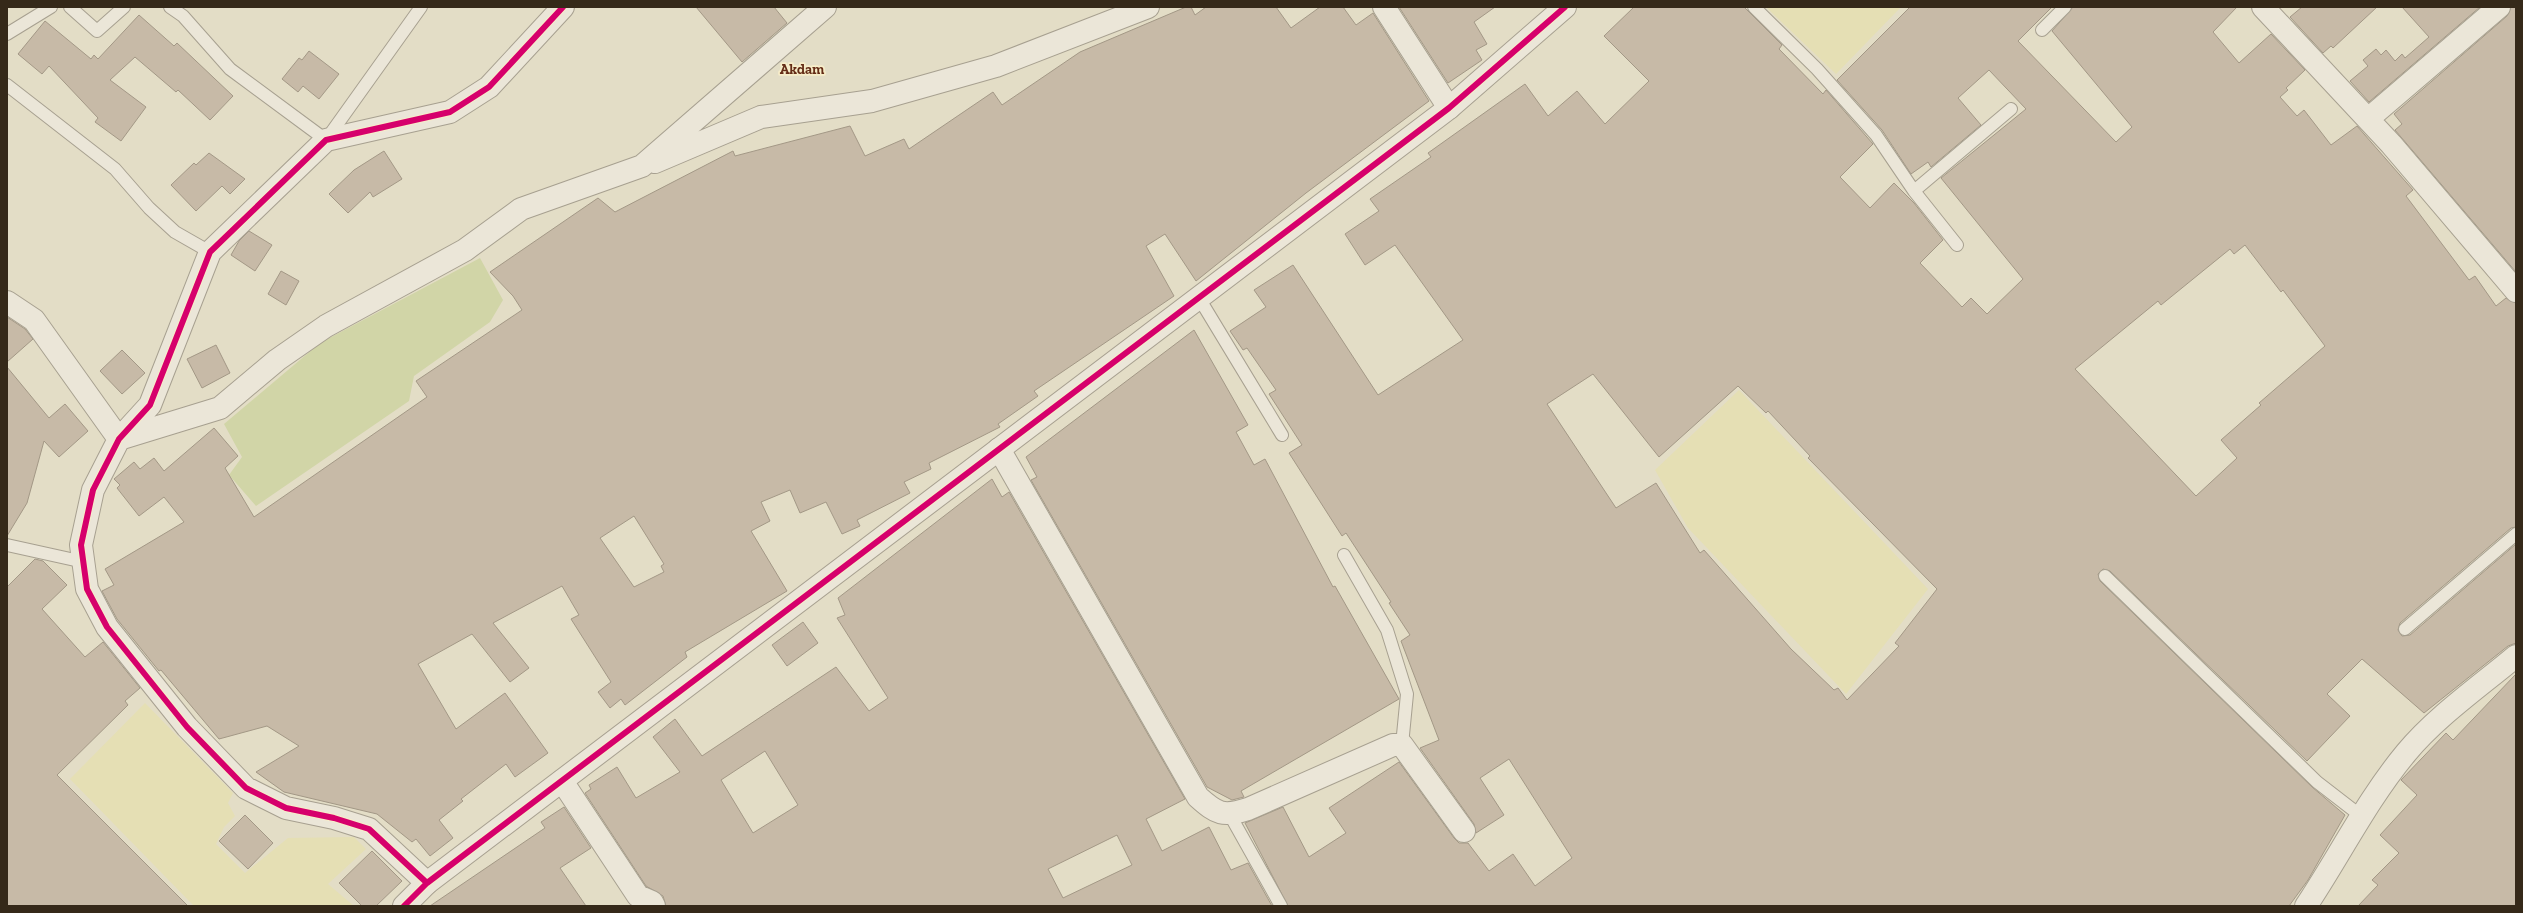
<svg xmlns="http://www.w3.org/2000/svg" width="2523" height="913" font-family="'Zilla Slab',serif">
<rect width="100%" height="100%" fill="#e3ddc6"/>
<path fill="#e5dfb4" d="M1766 7H1901L1836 74Z
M1739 390 1928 589 1846 694 1688 528 1655 470Z
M145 703 233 793 228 803 235 816 224 827 216 844 245 873 288 838 354 837 366 849 328 884 354 906H194L70 779Z"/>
<path fill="#d1d5a7" d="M480 258 503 300 490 322 414 376 409 401 256 506 229 475 242 457 224 424 320 343Z"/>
<path fill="#c7baa7" stroke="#a39886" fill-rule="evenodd" d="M696 7H774L787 23 742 62Z
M1186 7H1191L1195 15 1206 7H1276L1291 28 1320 7H1343L1356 25 1373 13 1429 101 1306 193 1196 281 1165 234 1146 246 1174 296 1034 391 1038 396 998 424 1000 427 929 463 931 469 904 482 910 493 857 520 860 526 842 534 826 502 800 513 790 490 761 502 770 521 751 531 787 591 685 652 687 657 625 705 621 699 610 708 598 692 611 682 571 619 579 615 562 586 493 623 529 668 510 682 472 634 418 664 456 729 505 693 548 753 515 777 506 764 461 799 463 801 439 820 453 838 430 856 416 839 412 842 377 814 284 792 256 772 299 746 267 726 219 739 161 670 159 671 117 619 102 591 114 585 105 569 184 522 164 497 139 516 117 488 120 485 114 479 134 462 140 469 154 458 164 471 214 428 238 456 225 468 254 517 427 397 416 381 522 310 513 296 490 272 598 198 615 212 733 151 735 156 850 126 865 156 904 139 909 149 993 92 1002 105 1080 52ZM634 516 664 564 661 566 664 572 634 587 600 538Z
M1399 7H1495L1474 22 1487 44 1476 50 1482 60 1448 83Z
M1634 7H1744L1782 45 1779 49 1823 94 1826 90 1873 144 1840 177 1870 208 1894 183 1914 203 1943 240 1920 263 1962 307 1971 298 1987 314 2023 279 1941 178 2026 109 1989 70 1958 98 1981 125 1931 167 1928 162 1911 174 1882 130 1837 80 1910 7H2052L2018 41 2116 142 2132 127 2052 31 2073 7H2237L2213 32 2239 63 2271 34 2305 70 2286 88 2288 90 2280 97 2297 116 2304 110 2331 145 2357 126 2413 190 2406 196 2469 280 2475 276 2496 306 2506 298 2516 303V527L2511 528 2400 623 2398 630 2402 636 2410 635 2516 544V643L2508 646 2424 713 2362 659 2327 694 2350 716 2307 761 2110 571 2103 569 2098 574 2100 581 2312 787 2345 815 2308 880 2289 906H1288L1245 823 1283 807 1309 857 1346 833 1329 808 1399 762 1454 838 1459 843H1468L1489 871 1513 854 1535 886 1572 858 1509 759 1480 778 1504 815 1476 833 1474 824 1420 748 1439 740 1401 641 1410 635 1389 603 1391 602 1346 533 1342 536 1289 453 1302 445 1269 394 1276 390 1247 348 1243 350 1230 331 1266 307 1254 290 1293 265 1378 395 1463 340 1395 245 1365 265 1345 234 1379 211 1370 199 1431 157 1428 153 1525 84 1548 116 1577 91 1605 124 1649 81 1604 36ZM2245 245 2281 292 2283 290 2325 346 2259 403 2261 405 2221 440 2237 458 2196 496 2075 369 2158 301 2161 305 2230 249 2234 254ZM1593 374 1659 457 1738 386 1766 413 1768 411 1810 456 1808 458 1937 589 1895 643 1899 646 1847 700 1838 688 1834 690 1791 649 1704 550 1700 553 1656 483 1616 508 1547 404Z
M2302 7H2377L2333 48 2331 46 2323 53 2290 17Z
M2402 7H2480L2369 102 2350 81 2368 66 2363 60 2376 49 2381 55 2386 50 2395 61 2402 54 2405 58 2429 37Z
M2511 7H2516V272L2395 130 2402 124 2394 114 2507 16Z
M139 15 174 46 177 43 233 96 210 120 178 90 176 92 135 57 110 80 146 107 121 141 95 122 98 118 49 66 42 74 18 54 45 21 91 59 94 55 98 59Z
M309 51 339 74 319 99 303 86 298 92 282 79 299 58 302 60Z
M384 151 402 179 373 197 370 192 348 213 329 194 354 170Z
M209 153 245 179 230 194 222 186 196 211 171 185 194 163 196 165Z
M249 231 272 245 255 271 231 255 239 241Z
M281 271 299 281 286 305 268 294Z
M7 317 25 329 33 339 7 362Z
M1194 330 1248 425 1236 432 1254 465 1265 459 1333 587 1335 586 1399 699 1241 791 1244 797 1232 800 1207 787 1031 480 1037 477 1026 457Z
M216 345 230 373 202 388 187 359Z
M122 350 145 373 122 394 100 371Z
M7 367 49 418 65 404 88 431 59 457 44 441 27 503 7 536Z
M992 479 1002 497 1009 492 1185 799 1146 819 1162 851 1209 827 1231 870 1248 863 1272 906H666L663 896 646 886 585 793 591 789 589 785 617 767 636 798 680 772 653 737 675 719 702 756 836 667 869 711 888 698 837 618 845 615 838 598ZM765 751 798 805 753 833 721 780ZM1117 835 1132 865 1063 898 1048 869Z
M35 559 43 561 67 585 42 609 85 657 103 642 140 688 125 701 128 705 57 775 188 906H7V587Z
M803 622 818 643 787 666 772 645Z
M2516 674V906H2358L2378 885 2372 880 2399 853 2380 835 2417 795 2401 780 2446 733 2453 740Z
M564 807 591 848 560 868 586 906H430L545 828 541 822Z
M245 815 273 843 248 869 219 841Z
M372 851 402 881 376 906H362L339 883Z"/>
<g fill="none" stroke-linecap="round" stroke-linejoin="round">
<g stroke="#a7a090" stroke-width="14">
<path id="service" d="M70 7 97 31 124 7
M170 7 183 16 230 69 326 140 421 7
M1754 7 1817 69 1876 135 1914 191 1957 245
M2042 30 2065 7
M7 34 51 7
M7 85 115 169 149 208 175 232 210 252
M1914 191 2011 109
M1199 298 1282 435
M7 545 84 562
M1344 555 1387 630 1407 694 1402 745
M2105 576 2317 782 2361 816
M2405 629 2516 534
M1230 815 1281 906"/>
</g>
<g stroke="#a7a090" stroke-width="24">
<path id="minor" d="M1384 7 1449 108
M2263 7 2391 144 2516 291
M2368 119 2499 7
M655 162 761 117 872 101 996 66 1148 7
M7 302 34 320 119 439 220 408 277 360 326 326 465 250 521 209 642 166 825 7
M999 449 1198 797C1217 814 1223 817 1248 809L1393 745H1402L1464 831
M562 781 638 896 652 902 654 906
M427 883 369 829 334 818 286 808 246 788 187 727 107 627 87 589 81 545 93 490 119 439 150 405 210 252 326 140 450 112 489 87 563 7
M2306 906C2340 855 2367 800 2406 753 2437 716 2479 687 2516 656"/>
</g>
<g stroke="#a7a090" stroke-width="24">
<path id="tertiary" d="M404 906 427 883 1449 108 1565 7"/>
</g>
<use href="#service" stroke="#ebe6d8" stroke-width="12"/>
<use href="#minor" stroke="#ebe6d8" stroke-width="22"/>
<use href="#tertiary" stroke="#ebe6d8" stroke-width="22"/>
<g stroke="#f7edc9" stroke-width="8">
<path id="cycleway" d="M427 883 369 829 334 818 286 808 246 788 187 727 107 627 87 589 81 545 93 490 119 439 150 405 210 252 326 140 450 112 489 87 563 7
M404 906 427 883 1449 108 1565 7"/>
</g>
<use href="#cycleway" stroke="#d6006c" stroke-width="6"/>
</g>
<g text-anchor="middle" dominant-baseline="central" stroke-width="3.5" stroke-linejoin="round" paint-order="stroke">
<g font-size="14" font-weight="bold" fill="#642c16" stroke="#f7edc9">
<text x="802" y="69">Akdam</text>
</g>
</g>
<rect width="2523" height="913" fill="none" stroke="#352919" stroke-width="16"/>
</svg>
